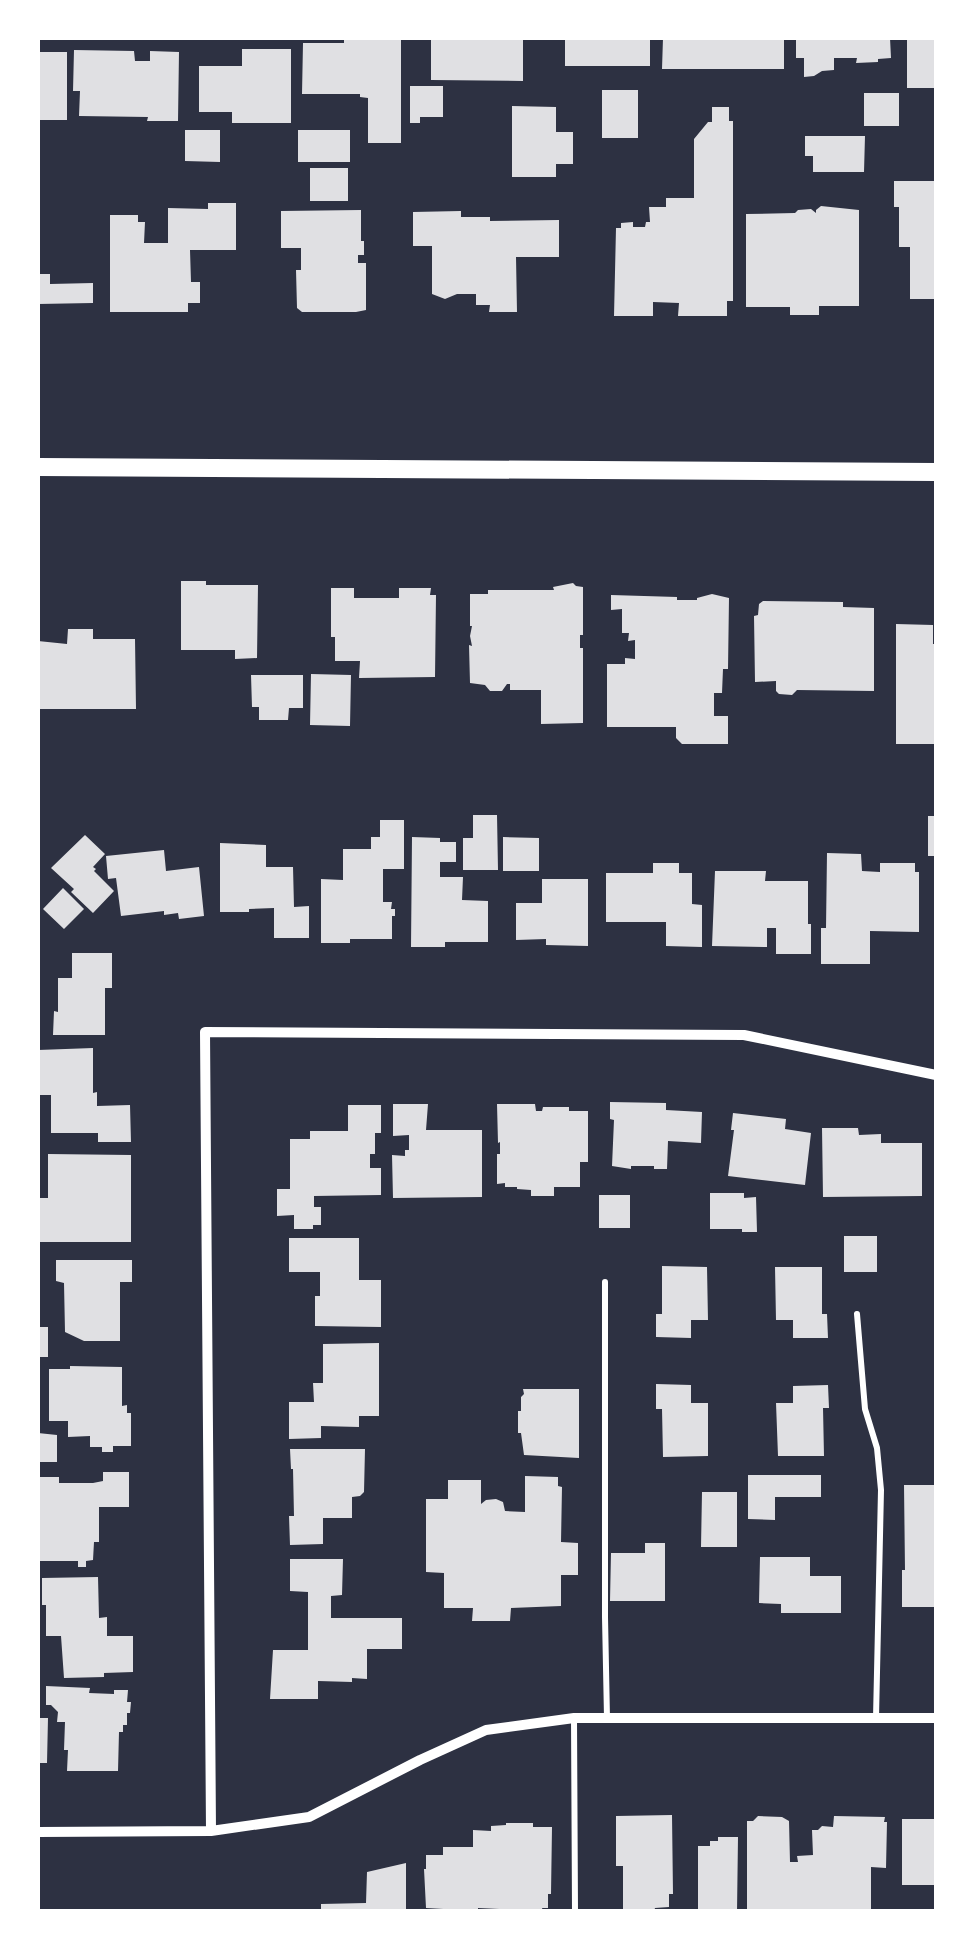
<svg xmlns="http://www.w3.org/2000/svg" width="974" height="1949" font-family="'Public Sans',sans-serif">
<rect width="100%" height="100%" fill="#2d3142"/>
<path fill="#e0e0e3" d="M344 38H401V143H368V98L360 97V94H302L303 43H344Z
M431 38H523V81L431 80Z
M565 38H650V66H565Z
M663 38H784V69H662Z
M796 38H890L891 58 878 59V62L856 63 857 58H834V70L822 71 814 76 804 77V58H796Z
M907 38H936V88H907Z
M242 49H291V123H232V112H199V66H242Z
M74 50 134 51 135 61H150V51L179 52 178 121H147L148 117 79 116 80 91H73Z
M38 52H67V120H38Z
M410 86H443V117H420V123H410Z
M602 90H638V138H602Z
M864 93H899V126H864Z
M512 106 556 107V132H573V164H556V177H512Z
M712 107H729V121H733V301H727V316H678L679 303 653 302V316H614L616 228H621V223L633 222V227H645L646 222H650L649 207H666V198H694V139L708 122H712Z
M185 130H220V162L185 161Z
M298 130H350V162H298Z
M805 136H865L864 172H813V156H805Z
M310 168H348V201H310Z
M894 181H936V299H910V247H899V207H894Z
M208 203H236V250H190L191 282H200V303H188V312H110V215H138V222H145L144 243H168V208L208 209Z
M821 206 859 210V306H819V315H790V307H746V214L795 213 798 210 811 209 816 213V210Z
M361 210V241H364V255H358V263H366V310L356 312H302L297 308 296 270H301V248H281V211Z
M461 211V217H490V221L559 220V257H516L517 312H489L490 305H476V294H457L445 299 432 294V246H413V212Z
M38 274H50V284L93 283V303L38 304Z
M181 581H206V585H258L257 658 235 659V650H181Z
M573 583 576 586 583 587V635H580V648H583V723L541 724V690H510V684H507L502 691H490L485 685 470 683 469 645 472 646 470 636 472 626H470V594H488V590H554L553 587Z
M331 588H354V598H399V588H431L430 595H436L435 677 359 678 360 661H335V637H331Z
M712 594 729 598 728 669H723L722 693H714V716H728V744H682L676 738V727H607V664H625V658L635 659V640L628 641 629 633H622V609L611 610V595L677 597V600H697V598Z
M763 601 843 602V607L874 608V691L797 690 792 695 779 694 776 691V681L755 682 754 616 758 615 759 604Z
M896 624 933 625V644H936V744H896Z
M68 629H93V639H135L136 709H38V641L67 644Z
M311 674 351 675 350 726 310 725Z
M251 675H303V708H289L288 720H259V707H252Z
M473 815H497L498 870H463V838H473Z
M928 816H936V856H928Z
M380 820H404V869H383V902H392L391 909H395V916H392V939H350V943H321V879L343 880V849H371V837H380Z
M85 835 105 854 93 867 96 869 94 871 114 891 93 913 71 892 74 889 51 868Z
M412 837 440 838V842H456V862H440V877H463L462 900 488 901V942H445V947H411Z
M503 837 539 838V871H503Z
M220 843 266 845V867H293L294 907 309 906V938H274V908L249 909V912H220Z
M164 850 166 871 199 867 204 916 179 919 178 913 164 915V911L121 916 116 878 108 879 106 856Z
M827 853 861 854 862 871 880 872V863H915V872H919V932L870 931V964H821V928H826Z
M653 863H679V873H692V904L702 905V947L666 946V922H606V873H653Z
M715 871H766L765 881H808V924H811V954H776V928H767V947L712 946Z
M542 879H588V946L546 945V939L516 940V903H542Z
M63 888 84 909 64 929 43 909Z
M72 953H112V988H105V1035H53L54 1011 58 1012V978H72Z
M93 1048V1093L97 1092V1106L130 1105 131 1142H98V1133H51V1095H38V1050Z
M610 1102 666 1103V1110L702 1112 701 1143 668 1141 667 1169H654V1166H631V1169L612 1166 614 1120 610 1119Z
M393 1104H428L426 1130H482V1197L393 1198 392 1155 405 1156V1150H409V1135L393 1136Z
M497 1104H535L536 1111H542L543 1107H569V1111H588V1162H580V1187H554V1196H531V1190L517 1189V1187H505V1183L497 1184V1154H500V1142L498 1143Z
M348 1105H381V1133H375V1154H370V1168H381V1195L314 1196V1207H321V1225H313V1229H294V1215L277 1216V1189H290V1139H310V1131H348Z
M733 1113 786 1119 785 1129 811 1133 805 1185 728 1176 734 1130H731Z
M822 1128H858L859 1135 881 1134V1143H922V1196L823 1197Z
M48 1154 131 1155V1242H39L38 1198H48Z
M710 1193H744V1198L756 1197 757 1232H742V1229H710Z
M599 1195H630V1228H599Z
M844 1236H877V1272H844Z
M289 1238H359V1280H381V1327L315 1326V1296H320V1272H289Z
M56 1260H132V1282H120V1341H84L65 1332 64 1283 56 1281Z
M662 1266 707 1267 708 1320H691V1338L656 1337V1314H662Z
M775 1267H822V1314H827L828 1338H793V1320H776Z
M38 1327H48V1357H38Z
M379 1343V1416H359V1427L321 1426V1438L289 1439V1402H314L313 1383H323V1344Z
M70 1366 122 1367V1406L127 1405V1413H131V1446H113V1452H102V1447H90V1436L68 1437V1421H49V1369H70Z
M656 1384 691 1385V1403H708V1456L663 1457 662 1409H656Z
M828 1385 829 1408H823L824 1456H778L776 1403H793V1386Z
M523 1389H579V1458L524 1455 521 1433H518V1411H521V1397L524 1394Z
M38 1433 57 1435V1462H38Z
M290 1449H365L364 1492 360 1496 352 1497V1518H323V1544L290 1545 289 1516H294L293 1469H291Z
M103 1472H129V1507H99V1542H94L93 1560 86 1561V1567H78V1561H38V1477H59V1483H93L103 1481Z
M748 1475H821V1497H775V1520L748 1519Z
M525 1476 558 1477V1486L562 1487 561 1542 578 1543V1575H561V1606L511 1608 510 1621H472L473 1608H444V1573L426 1572V1499H448V1480H481V1504L486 1500 496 1499 503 1502 505 1511 525 1512Z
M904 1485H936V1607H902V1570H905Z
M702 1492H737V1547H701Z
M645 1543H665V1601H610L611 1553H645Z
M760 1557H810V1576H841V1613H781V1604L759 1603Z
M290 1559H343L342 1595 331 1596V1618H402V1649H367V1679L352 1678V1682L318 1681V1699H270L273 1650H308V1592L290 1591Z
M98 1577 99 1618 107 1617V1636H133V1672L104 1673V1677L64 1678 61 1636H46V1605H42V1578Z
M46 1686 90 1688 89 1693 114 1694V1690H128L127 1702H131L130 1713H127V1725H123V1732H119L118 1771H67L68 1750H64L65 1722H57L58 1712 51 1705H46Z
M38 1718H48L47 1763H38Z
M672 1815 673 1894H669V1907L655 1908 654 1911 623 1912V1866H616V1816Z
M758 1816 782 1817 789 1821 790 1862H798L797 1856 813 1855 812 1830H818L822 1826 833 1827 834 1816 885 1817 884 1822H887L886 1868 871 1867V1912H747V1821H753Z
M902 1819H936V1885H902Z
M506 1823H533V1827H552L551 1894H548V1908H542L543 1911 478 1908V1911L426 1908 424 1869H426V1855H443V1847H473V1830L491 1831V1826L506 1825Z
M718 1837H738L737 1912H698V1846H710V1841H718Z
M406 1863V1912H321V1904L366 1903 367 1872Z"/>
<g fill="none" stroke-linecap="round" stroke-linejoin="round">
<path stroke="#fff" stroke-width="6" d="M605 1282V1617L607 1718
M857 1314 865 1409 877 1448 881 1490 876 1718
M574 1718 575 1912"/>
<path stroke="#fff" stroke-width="10" d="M211 1831 205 1032 744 1035 936 1075
M38 1832 211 1831 309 1817 420 1760 486 1730 574 1718H936"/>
<path stroke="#fff" stroke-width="18" d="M38 467 936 472"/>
</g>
<rect width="974" height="1949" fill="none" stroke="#ffffff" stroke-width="80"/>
</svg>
